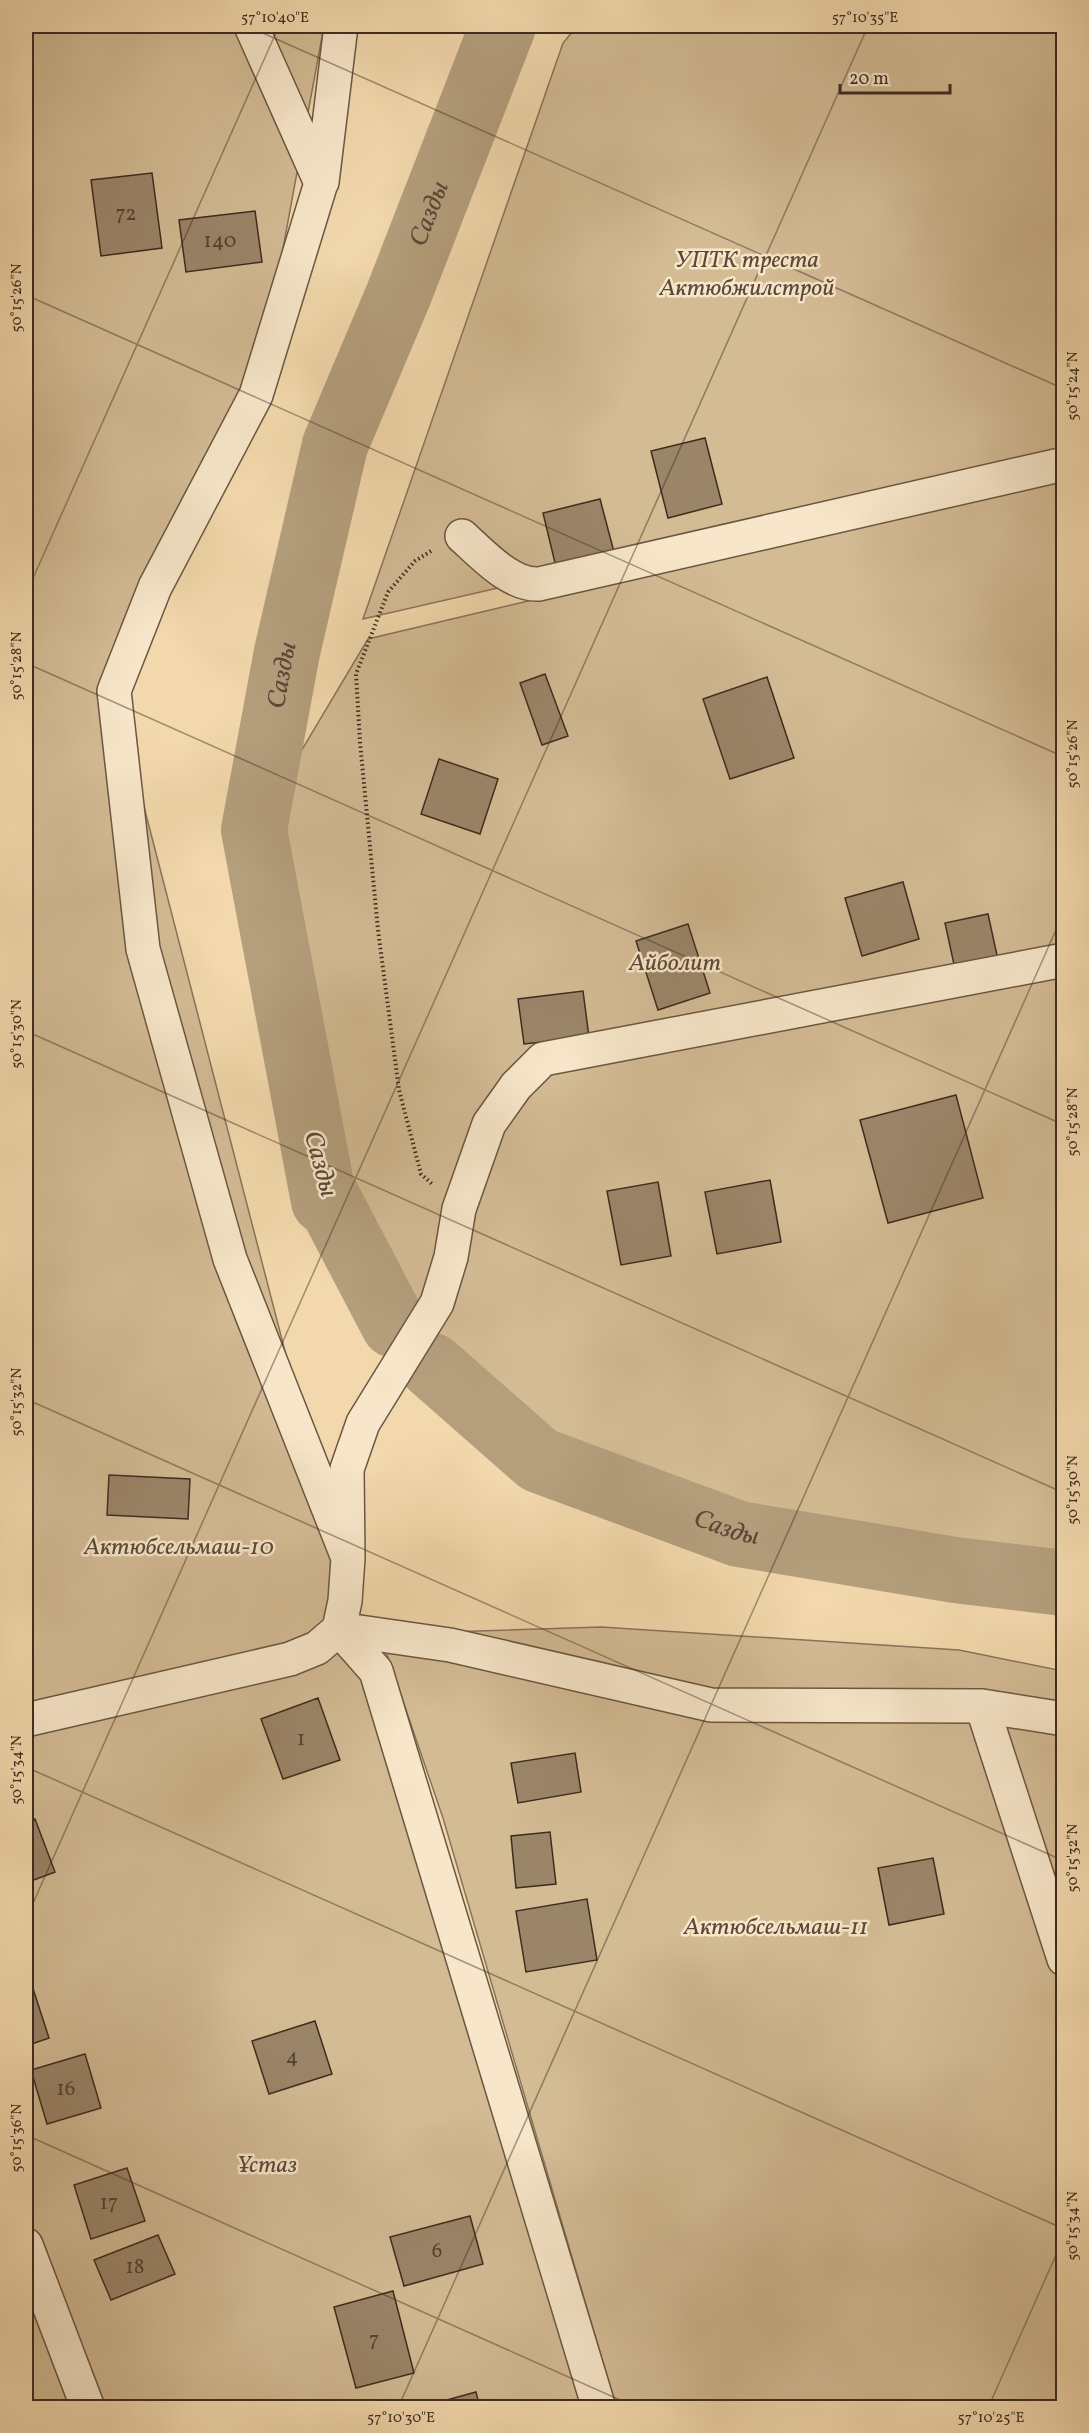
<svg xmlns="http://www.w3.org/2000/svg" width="1089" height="2433" font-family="Vollkorn,serif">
<rect width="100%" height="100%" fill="#f2d8ac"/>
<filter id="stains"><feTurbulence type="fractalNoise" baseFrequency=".00333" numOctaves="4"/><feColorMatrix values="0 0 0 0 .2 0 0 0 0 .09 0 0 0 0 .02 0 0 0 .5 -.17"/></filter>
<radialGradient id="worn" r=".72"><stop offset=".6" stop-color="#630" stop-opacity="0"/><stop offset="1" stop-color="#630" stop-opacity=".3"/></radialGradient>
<path fill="#d3bb94" stroke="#88745a" stroke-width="1.5" d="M26 26H324L256 395 114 691 365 1660 592 2407 26 2408Z
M577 26H1063V458L363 619 563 43Z
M1063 474V1579L739 1534 539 1460 326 1195 254 830 368 639Z
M601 1627 959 1650 1063 1671V2407H616L443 1818 380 1634Z"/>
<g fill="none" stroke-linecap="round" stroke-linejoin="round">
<g stroke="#b49e7c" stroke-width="66">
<path id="s1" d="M394 1325 326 1195 324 1201 254 830 287 652 335 445 398 296 503 26"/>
<path id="s2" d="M432 1366 539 1460 739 1534 955 1570 1064 1583"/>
</g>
</g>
<path fill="#9b8569" stroke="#3d2c20" stroke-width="1.5" d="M152 173 162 248 101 256 91 180Z
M255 211 262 262 186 272 179 220Z
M705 438 722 504 668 518 651 451Z
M600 499 614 552 556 567 543 513Z
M545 674 568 736 542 745 520 683Z
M767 677 794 758 730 779 703 699Z
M439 759 498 779 480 834 421 814Z
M903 882 919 939 862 956 845 898Z
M988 914 998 960 955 969 945 923Z
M688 924 710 993 658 1010 636 941Z
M583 991 589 1037 524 1044 518 999Z
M956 1095 983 1198 888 1223 860 1120Z
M770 1180 781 1242 717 1254 705 1192Z
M658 1182 671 1256 621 1265 607 1191Z
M109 1475 190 1479 188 1519 107 1515Z
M318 1698 340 1760 283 1779 261 1719Z
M575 1753 581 1792 518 1803 511 1763Z
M35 1819 55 1872 26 1883V1823Z
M550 1832 556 1884 516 1888 511 1836Z
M933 1858 944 1914 889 1925 878 1868Z
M587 1899 597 1960 526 1972 516 1911Z
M27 1970 49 2038 26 2046V1971Z
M315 2021 332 2074 269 2094 252 2041Z
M85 2054 101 2108 47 2124 31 2070Z
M127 2168 145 2221 91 2239 74 2185Z
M470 2216 483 2264 404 2286 390 2237Z
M158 2235 175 2274 111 2300 94 2260Z
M393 2291 414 2373 356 2388 334 2307Z
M476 2392 480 2408H433L432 2404Z"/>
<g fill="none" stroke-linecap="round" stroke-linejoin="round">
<g stroke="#6a5743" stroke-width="36">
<path id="minor" d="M251 26 321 183 256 395 155 587 114 691 143 949 230 1259 348 1558
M322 182 341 26
M462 536C482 554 511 586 539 584L1064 464
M339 1629 376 1671 599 2408
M339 1629 450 1645 711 1705 982 1706 1064 1719
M982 1706 1064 1959
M26 1720 290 1659 317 1648 339 1629 345 1601 348 1558 347 1469 363 1423 437 1303 451 1257 459 1209 489 1124 516 1086 543 1059 1064 960
M26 2245 88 2408"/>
</g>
<path stroke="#3d2c20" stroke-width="4" stroke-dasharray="1.5 3" stroke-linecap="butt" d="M431 551 415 561 388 592 356 674 360 742 378 930 399 1090 421 1174 432 1184"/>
<use href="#minor" stroke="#f7e6c9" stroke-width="33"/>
</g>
<path fill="none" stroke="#3d2c20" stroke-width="1.5" stroke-opacity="0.45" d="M247 26 1064 389M26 295 1064 757M26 594 279 26M26 663 1064 1125M26 1031 1064 1493M26 1399 1064 1861M26 1767 1064 2229M26 1919 868 26M26 2135 638 2408M398 2408 1064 912M988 2408 1064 2237"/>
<g text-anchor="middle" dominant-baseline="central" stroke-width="5" stroke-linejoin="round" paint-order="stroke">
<g font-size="21" fill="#544232">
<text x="126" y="214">72</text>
<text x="220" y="241">140</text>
<text x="301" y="1739">1</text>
<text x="292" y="2057">4</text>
<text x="66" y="2089">16</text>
<text x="109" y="2203">17</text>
<text x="437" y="2251">6</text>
<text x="135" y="2267">18</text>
<text x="374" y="2340">7</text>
</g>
<g font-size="24" font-style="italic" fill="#5b4937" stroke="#f7e6c9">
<text x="747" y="261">УПТК треста<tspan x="747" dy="28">Актюбжилстрой</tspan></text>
<text x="675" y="964">Айболит</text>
<text x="179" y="1548">Актюбсельмаш-10</text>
<text x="776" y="1928">Актюбсельмаш-11</text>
<text x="267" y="2166">Ұстаз</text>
</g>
<g font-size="26" font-style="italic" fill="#5b4837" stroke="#f7e6c9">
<text stroke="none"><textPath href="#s1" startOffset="1174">Сазды</textPath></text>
<text stroke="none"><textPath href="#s1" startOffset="688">Сазды</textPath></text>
<text transform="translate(320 1164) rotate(75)">Сазды</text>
<text stroke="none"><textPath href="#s2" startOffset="342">Сазды</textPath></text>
</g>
</g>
<rect width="1089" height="2433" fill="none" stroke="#f2d8ac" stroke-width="66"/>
<path d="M840 84v9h110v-9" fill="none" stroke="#3d2c20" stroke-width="3"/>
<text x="849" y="84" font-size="18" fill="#3d2c20" stroke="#f7e6c9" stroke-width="4.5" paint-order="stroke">20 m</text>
<rect x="33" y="33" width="1023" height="2367" fill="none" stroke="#3d2c20" stroke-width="2"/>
<g font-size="15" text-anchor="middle" fill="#3d2c20">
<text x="275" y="22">57°10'40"E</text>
<text x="865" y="22">57°10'35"E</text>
<text transform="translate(16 298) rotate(-90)" y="5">50°15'26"N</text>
<text transform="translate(1072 386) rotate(-90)" y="5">50°15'24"N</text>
<text transform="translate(16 666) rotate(-90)" y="5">50°15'28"N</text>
<text transform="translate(1072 754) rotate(-90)" y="5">50°15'26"N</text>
<text transform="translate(16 1034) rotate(-90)" y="5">50°15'30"N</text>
<text transform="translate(1072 1122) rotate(-90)" y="5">50°15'28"N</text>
<text transform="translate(16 1402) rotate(-90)" y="5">50°15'32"N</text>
<text transform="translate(1072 1490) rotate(-90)" y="5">50°15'30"N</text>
<text transform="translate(16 1770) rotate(-90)" y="5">50°15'34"N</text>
<text transform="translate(1072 1858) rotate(-90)" y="5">50°15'32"N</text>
<text transform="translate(16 2138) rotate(-90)" y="5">50°15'36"N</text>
<text transform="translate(1072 2226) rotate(-90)" y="5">50°15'34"N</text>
<text x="401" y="2422">57°10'30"E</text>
<text x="991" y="2422">57°10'25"E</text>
</g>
<rect width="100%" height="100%" filter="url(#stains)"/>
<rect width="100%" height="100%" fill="url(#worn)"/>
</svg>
